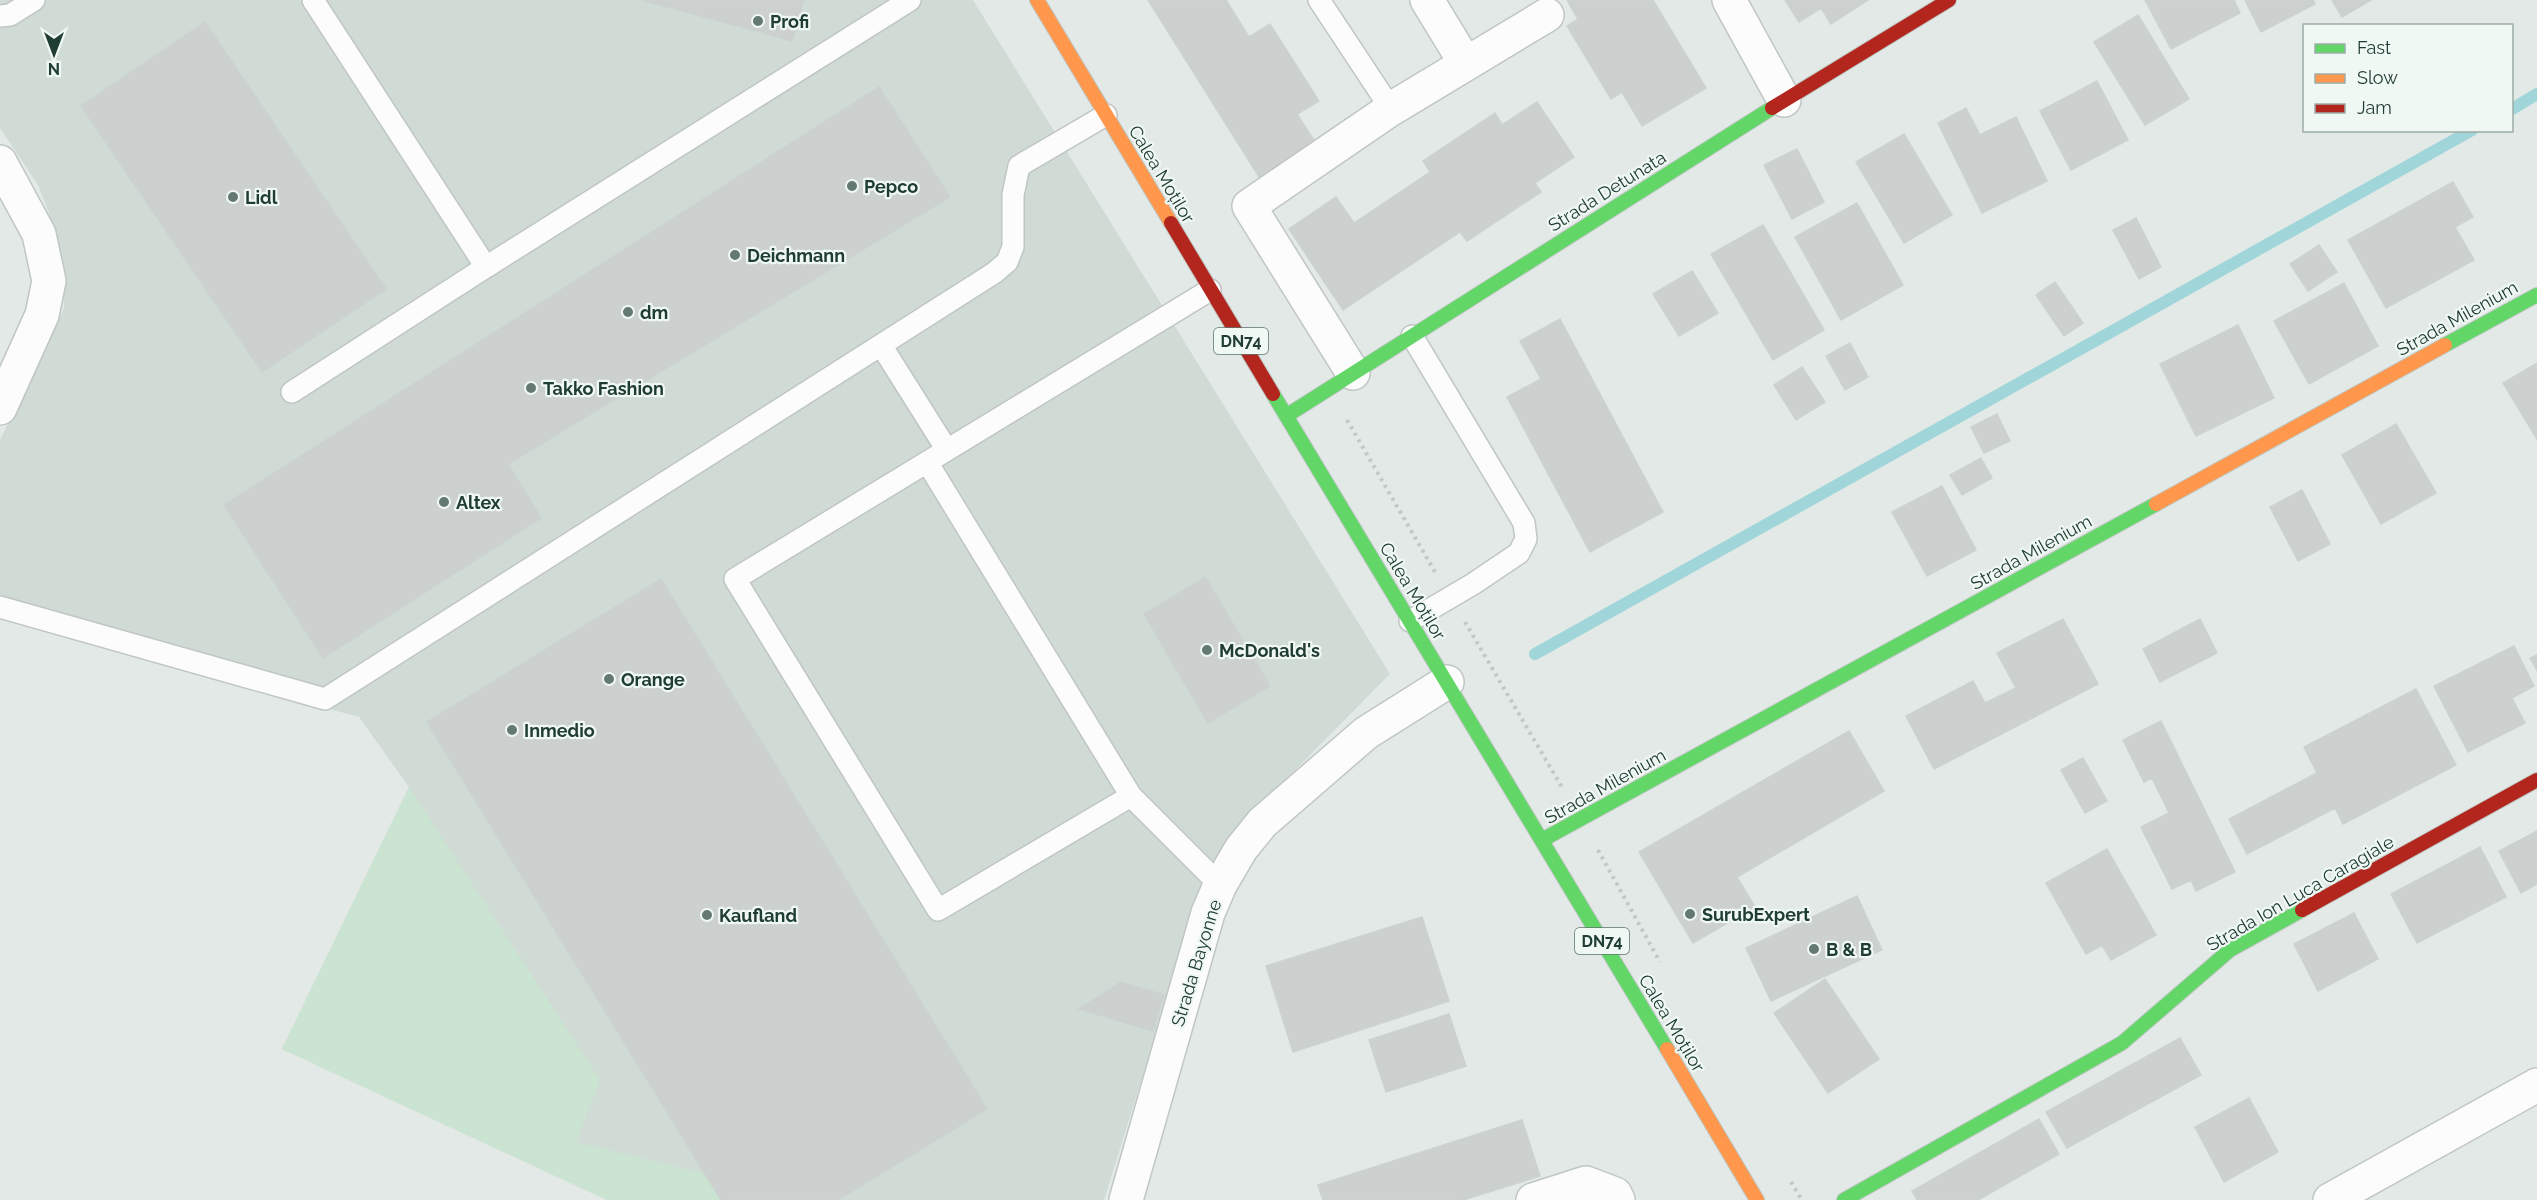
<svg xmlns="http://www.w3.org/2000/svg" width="2537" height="1200" font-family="Raleway,sans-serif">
<rect width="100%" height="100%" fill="#e3e9e6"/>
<path fill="#d0dbd5" d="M0 0H973L1390 674 1229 837 1199 896 1104 1200H607L282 1049 409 787 359 717 15 623 0 608V440L64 308V276L52 221 38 185 0 128Z"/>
<path fill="#cbe3d1" d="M409 787 600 1080 576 1142 705 1174 721 1200H607L282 1049Z"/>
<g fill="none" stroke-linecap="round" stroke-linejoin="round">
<path stroke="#a0d6d9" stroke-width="12" d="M2512 109 2537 94
M1535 654 2472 130"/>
</g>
<path fill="#ccd1cf" stroke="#cbd2cf" stroke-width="1.5" d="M642 0H804L792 41Z
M1148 0H1226L1249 37 1270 24 1319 101 1297 114 1317 145 1261 180Z
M1567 0H1653L1706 88 1642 126 1622 92 1611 99 1567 26 1578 19Z
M1785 0H1868L1831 24 1821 8 1799 22Z
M2145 0H2234L2240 13 2171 49Z
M2245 0H2313L2315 4 2261 32Z
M2332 0H2371L2342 17Z
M2138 15 2189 99 2145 125 2094 42Z
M205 22 386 289 262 372 81 106Z
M2097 81 2128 140 2071 170 2040 111Z
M879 87 950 197 508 464 541 518 323 658 224 505Z
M1537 102 1574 157 1535 183 1541 192 1467 241 1460 232 1343 310 1289 229 1336 197 1354 223 1430 172 1423 161 1495 113 1502 125Z
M1966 108 1980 135 2016 117 2047 181 1982 213 1938 123Z
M1904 134 1952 215 1904 243 1856 162Z
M1797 149 1824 202 1792 219 1764 165Z
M2453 182 2473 217 2455 227 2474 260 2386 308 2348 240Z
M1857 203 1903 285 1841 320 1795 237Z
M2136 218 2161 267 2139 279 2113 230Z
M1763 225 1824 330 1773 360 1711 254Z
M2319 245 2337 272 2308 291 2290 264Z
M1692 271 1718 313 1679 336 1653 294Z
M2055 282 2083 323 2064 336 2036 295Z
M2344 283 2378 346 2309 384 2274 321Z
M1560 319 1663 512 1590 552 1507 397 1541 379 1520 341Z
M2238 325 2274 398 2196 436 2160 364Z
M1850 343 1868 377 1845 390 1826 356Z
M2537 363V439L2503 383Z
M1802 367 1825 402 1796 420 1774 385Z
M1997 414 2010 441 1984 453 1971 427Z
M2396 424 2436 493 2381 524 2342 455Z
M1981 458 1992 478 1962 495 1950 475Z
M1942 486 1976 550 1927 576 1892 512Z
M2302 490 2330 544 2298 561 2270 507Z
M1205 577 1270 686 1208 723 1144 614Z
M661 579 987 1109 838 1200H721L427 722Z
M2063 619 2098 684 1934 769 1906 716 1973 681 1985 703 2016 688 1997 653Z
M2200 619 2217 653 2160 682 2143 649Z
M2514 646 2534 686 2512 698 2525 723 2468 752 2434 686Z
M2537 655V670L2530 658Z
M2416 689 2456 765 2343 824 2335 808 2247 854 2229 819 2317 773 2304 747Z
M2161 721 2235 872 2196 891 2191 880 2172 889 2141 827 2169 813 2152 778 2144 782 2123 740Z
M1849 731 1884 791 1737 877 1755 907 1693 943 1639 852Z
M2083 758 2107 801 2085 813 2061 770Z
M2537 831V884L2521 893 2499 851Z
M2480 847 2506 897 2417 943 2391 894Z
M2107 849 2156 935 2111 960 2102 945 2086 954 2046 883Z
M1857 896 1882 950 1771 1001 1746 948Z
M2354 913 2378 959 2318 991 2294 944Z
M1422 917 1449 1001 1293 1052 1266 966Z
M1825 979 1879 1059 1828 1093 1774 1013Z
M1121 982 1164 995 1153 1031 1079 1009Z
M1449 1014 1466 1066 1386 1092 1369 1040Z
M2180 1038 2201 1075 2067 1148 2046 1112Z
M2249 1098 2278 1152 2224 1182 2195 1127Z
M2039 1119 2059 1154 1978 1200H1917L1912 1191Z
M1522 1120 1540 1176 1463 1200H1323L1318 1185Z"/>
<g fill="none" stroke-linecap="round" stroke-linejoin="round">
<g stroke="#c0c6c3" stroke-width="24">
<path id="lane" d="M313 0 486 267 910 0
M1319 0 1391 109
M0 16 10 15 34 0
M881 345 947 450
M292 392 486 267
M927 462 1131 796 1220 885
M0 607 325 699 994 273 1007 262 1013 247V195L1019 166 1106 115
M1410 621 1473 584 1519 553 1526 539 1524 523 1412 336
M1131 796 938 910 735 579 1210 290"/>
</g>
<g stroke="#c0c6c3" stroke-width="36">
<path id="street" d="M1427 0 1466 64
M1729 0 1784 100
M0 162 39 234 49 281 42 315 0 408
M1353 373 1249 206 1391 109 1547 15
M1126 1200 1208 913 1220 885 1241 849 1262 823 1366 733 1447 682
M1533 1200 1586 1183 1615 1194 1618 1200
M2330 1200 2537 1085"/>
</g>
<g stroke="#bec7c3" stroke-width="16">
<path id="fast" d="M2445 345 2537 295
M1273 394 1667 1049
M1286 416 1772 108
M1542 840 2156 504
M1844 1200 2122 1043 2230 950 2302 910"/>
</g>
<g stroke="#bec7c3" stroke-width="16">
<path id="slow" d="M1037 0 1171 223
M2156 504 2445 345
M1667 1049 1757 1200"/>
</g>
<g stroke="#bec7c3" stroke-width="16">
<path id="jam" d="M1772 108 1949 0
M1171 223 1273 394
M2302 910 2537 780"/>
</g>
<path stroke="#c0c9c4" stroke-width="4" stroke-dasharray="3 4.5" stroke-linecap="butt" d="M1347 420 1435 572
M1465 622 1563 789
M1598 850 1660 962
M1791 1182 1802 1200"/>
<use href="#lane" stroke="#fbfcfb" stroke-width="21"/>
<use href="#street" stroke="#fbfcfb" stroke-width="33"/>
<use href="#fast" stroke="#63d668" stroke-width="14"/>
<use href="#slow" stroke="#ff974d" stroke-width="14"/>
<use href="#jam" stroke="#b3261e" stroke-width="14"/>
</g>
<g fill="#647972" stroke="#f0f8f4" stroke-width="2">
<circle cx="758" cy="21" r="6"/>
<circle cx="852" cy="186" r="6"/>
<circle cx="233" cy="197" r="6"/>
<circle cx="735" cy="255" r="6"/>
<circle cx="628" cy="312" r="6"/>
<circle cx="531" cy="388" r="6"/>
<circle cx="444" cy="502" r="6"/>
<circle cx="1207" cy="650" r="6"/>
<circle cx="609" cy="679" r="6"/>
<circle cx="512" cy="730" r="6"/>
<circle cx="1690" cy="914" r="6"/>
<circle cx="707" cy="915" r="6"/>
<circle cx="1814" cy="949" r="6"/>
</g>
<g text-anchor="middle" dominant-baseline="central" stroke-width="4.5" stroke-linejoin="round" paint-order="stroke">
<g fill="#f0f8f4" stroke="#5e756d" stroke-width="1.5">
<rect x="1214" y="328" width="54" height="26" rx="4.5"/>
<rect x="1575" y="928" width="54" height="26" rx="4.5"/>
</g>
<g font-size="16" font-weight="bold" fill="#203d33">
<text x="1241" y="341">DN74</text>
<text x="1602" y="941">DN74</text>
</g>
<g font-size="18" font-weight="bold" fill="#203d33" stroke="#f0f8f4" text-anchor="start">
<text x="770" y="21">Profi</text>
<text x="864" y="186">Pepco</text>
<text x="245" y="197">Lidl</text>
<text x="747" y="255">Deichmann</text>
<text x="640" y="312">dm</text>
<text x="543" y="388">Takko Fashion</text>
<text x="456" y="502">Altex</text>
<text x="1219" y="650">McDonald's</text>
<text x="621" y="679">Orange</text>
<text x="524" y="730">Inmedio</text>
<text x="1702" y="914">SurubExpert</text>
<text x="719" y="915">Kaufland</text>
<text x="1826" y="949">B &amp; B</text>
</g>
<g font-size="18" fill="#203d33" stroke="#f0f8f4">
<text transform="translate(1162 174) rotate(59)">Calea Moților</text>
<text transform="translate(1607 191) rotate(-32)">Strada Detunata</text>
<text transform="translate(2457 318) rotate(-29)">Strada Milenium</text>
<text transform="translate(2031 552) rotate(-29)">Strada Milenium</text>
<text transform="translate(1413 591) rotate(59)">Calea Moților</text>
<text transform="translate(1605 786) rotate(-29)">Strada Milenium</text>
<text transform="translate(2300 893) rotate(-30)">Strada Ion Luca Caragiale</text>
<text transform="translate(1196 963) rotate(-73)">Strada Bayonne</text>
<text transform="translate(1672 1023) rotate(59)">Calea Moților</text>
</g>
</g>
<rect x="2303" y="24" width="210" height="108" fill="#f0f8f4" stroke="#9dada7" stroke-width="1.5"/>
<rect x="2315" y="44" width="30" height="9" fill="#63d668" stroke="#9dada7" stroke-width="1.5"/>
<text x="2357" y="54" font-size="18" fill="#203d33">Fast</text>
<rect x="2315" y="74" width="30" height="9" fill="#ff974d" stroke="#9dada7" stroke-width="1.5"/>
<text x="2357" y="84" font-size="18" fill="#203d33">Slow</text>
<rect x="2315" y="104" width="30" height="9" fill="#b3261e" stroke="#9dada7" stroke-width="1.5"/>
<text x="2357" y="114" font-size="18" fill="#203d33">Jam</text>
<g transform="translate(54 54) rotate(180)" stroke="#f0f8f4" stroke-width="4.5" paint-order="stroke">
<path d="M0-4.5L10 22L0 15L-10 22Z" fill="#203d33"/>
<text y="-9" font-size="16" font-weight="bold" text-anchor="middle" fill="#203d33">N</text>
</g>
</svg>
